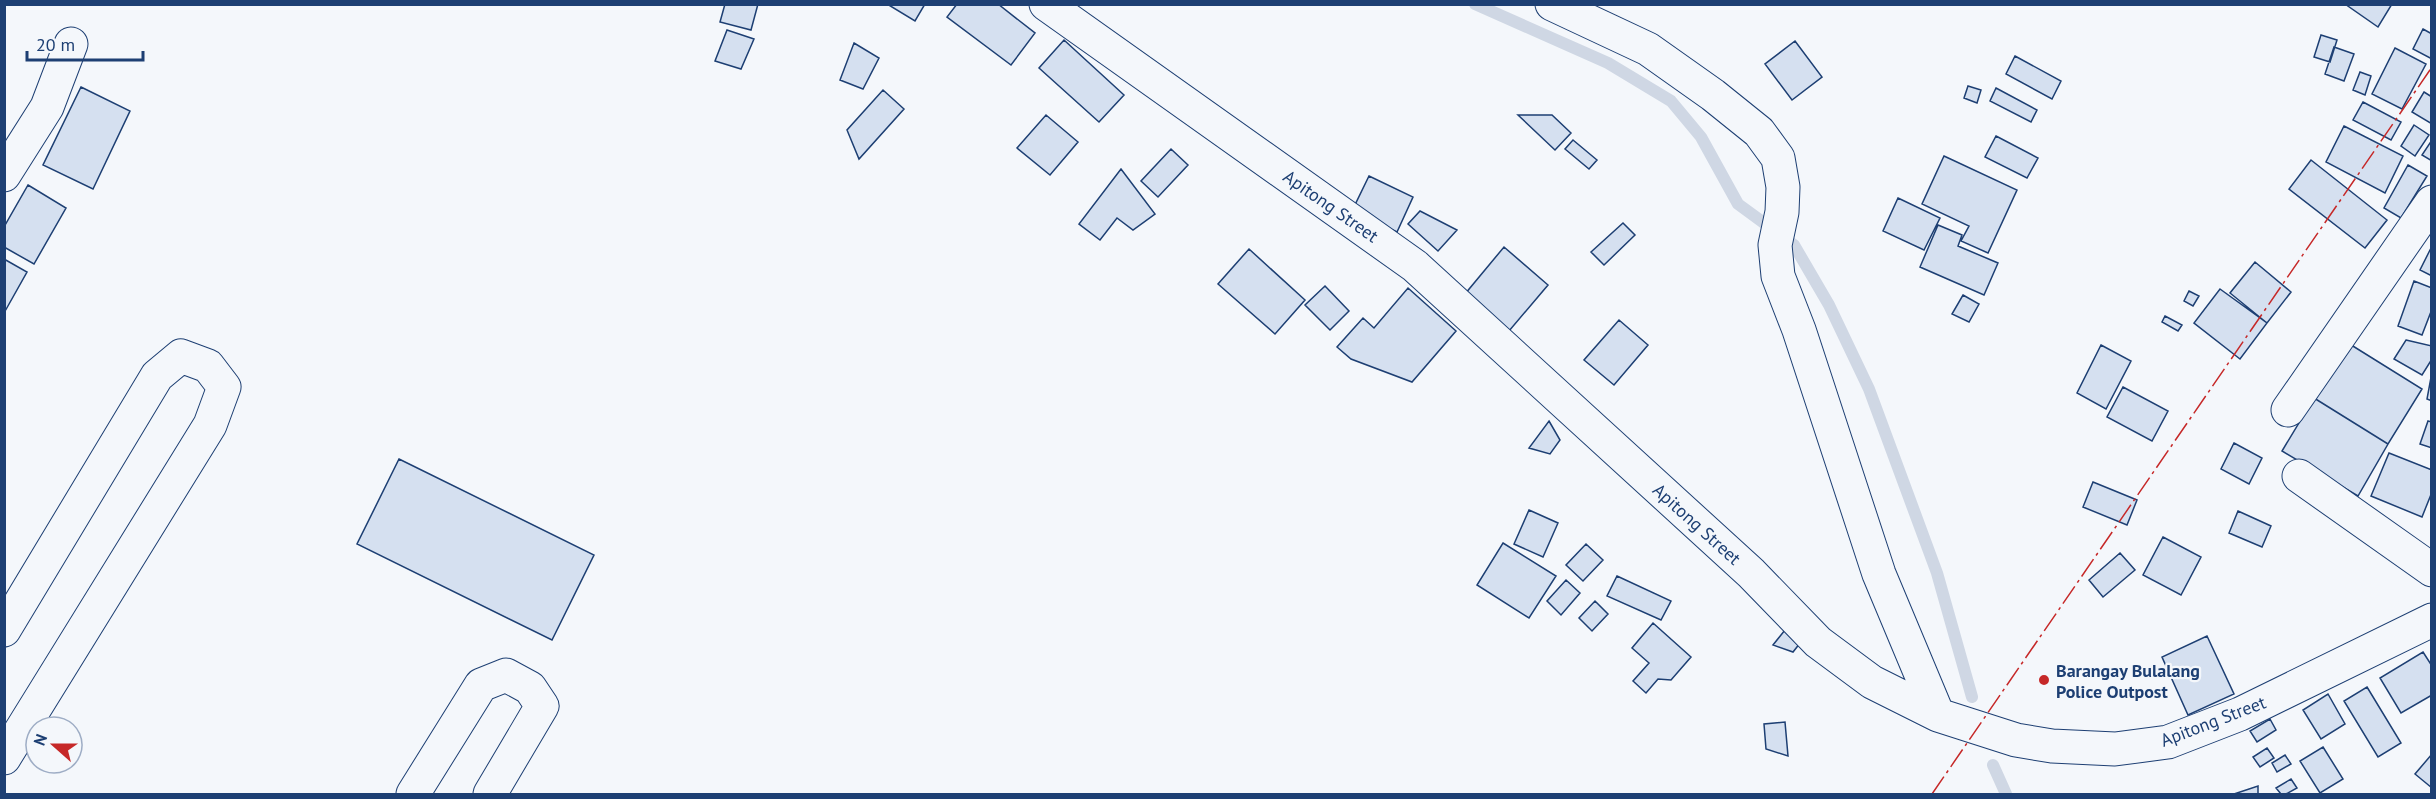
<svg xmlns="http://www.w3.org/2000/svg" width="2436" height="799" font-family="'PT Sans',sans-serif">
<rect width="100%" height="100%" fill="#f4f7fb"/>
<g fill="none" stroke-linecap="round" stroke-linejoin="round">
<path stroke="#cfd7e4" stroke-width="12" d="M1475 4 1608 63 1671 101 1701 137 1738 204 1794 245 1829 305 1869 389 1937 573 1972 697
M1993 765 2006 794"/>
</g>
<path fill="#d5e0f0" stroke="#1d3f73" stroke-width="1.5" d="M725 4H758L751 30 720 22Z
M887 4H925L915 21Z
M957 4H998L1035 33 1011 65 947 17Z
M2345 4H2392L2378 27Z
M2423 29 2432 34V59L2413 49Z
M727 30 754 39 741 69 715 61Z
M2321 35 2337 40 2330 62 2314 57Z
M1064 40 1124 95 1099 122 1039 68Z
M1795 41 1822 77 1792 100 1765 64Z
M854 43 879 58 863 89 840 80Z
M2334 47 2354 54 2344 81 2325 74Z
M2395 48 2426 64 2402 109 2372 94Z
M2015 56 2061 81 2052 99 2006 74Z
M2360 72 2371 76 2365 95 2353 90Z
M1968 86 1981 90 1977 103 1964 98Z
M81 87 130 111 93 189 43 165Z
M1996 88 2037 110 2031 122 1990 101Z
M883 90 904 109 859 159 847 130Z
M2424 92 2432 97V124L2412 112Z
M2363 102 2401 122 2391 140 2353 120Z
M1046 115 1078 142 1050 175 1017 148Z
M1518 115H1552L1571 133 1555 150Z
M2414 125 2429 135 2415 156 2401 146Z
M2344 126 2403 156 2385 193 2326 162Z
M1996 136 2038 158 2027 178 1985 157Z
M1573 140 1597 160 1589 169 1565 149Z
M2432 140V161L2422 155Z
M1171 149 1188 165 1158 197 1141 181Z
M1944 156 2017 190 1988 253 1961 241 1969 226 1922 204Z
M2311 160 2387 220 2365 248 2289 189Z
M2408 165 2427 176 2401 218 2384 208Z
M1121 169 1155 214 1133 230 1117 218 1100 240 1079 224Z
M1369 176 1413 197 1397 232 1352 211Z
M28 185 66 208 34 264 4 247V227Z
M1898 198 1940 218 1924 250 1883 231Z
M1420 211 1457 230 1438 251 1408 224Z
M1623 223 1635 235 1604 265 1591 252Z
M1938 225 1962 235 1958 246 1998 263 1984 295 1920 267Z
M2432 246V276L2420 270Z
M1504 247 1548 285 1509 331 1465 294Z
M1249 249 1305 300 1275 334 1218 284Z
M4 259 27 272 4 313Z
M2255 262 2291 292 2267 323 2230 293Z
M2414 281 2432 288V309L2422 335 2398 326Z
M1325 286 1349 311 1330 330 1305 305Z
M1408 288 1456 331 1412 382 1351 359 1337 347 1363 318 1374 328Z
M2220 289 2267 323 2240 359 2194 323Z
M2189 291 2199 296 2193 306 2184 301Z
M1963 295 1979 304 1969 322 1952 314Z
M2165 316 2182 325 2178 331 2162 322Z
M1619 320 1648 345 1614 385 1584 360Z
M2406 340 2432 346V359L2422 375 2394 359Z
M2348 343 2422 389 2388 444 2314 398Z
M2101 345 2131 361 2106 409 2077 393Z
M2432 372V401L2427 399Z
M2123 387 2168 411 2152 441 2107 417Z
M2314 398 2388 444 2358 496 2282 451Z
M1549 421 1560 440 1550 454 1529 448Z
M2428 421 2432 422V448L2420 444Z
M2234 443 2262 458 2249 484 2221 469Z
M2389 453 2432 470V492L2422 517 2371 496Z
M399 459 594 555 552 640 357 544Z
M2093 482 2137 500 2127 525 2083 507Z
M1529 510 1558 523 1543 557 1514 544Z
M2238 511 2271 526 2262 547 2229 533Z
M2163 537 2201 557 2181 595 2143 575Z
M1503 543 1556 576 1529 618 1477 585Z
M1586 544 1603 560 1583 581 1566 565Z
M2120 553 2135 570 2103 597 2089 580Z
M1617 576 1671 601 1661 620 1607 596Z
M1566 580 1580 593 1561 615 1547 601Z
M1595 601 1608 614 1592 631 1579 618Z
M1653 623 1691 657 1671 680 1658 679 1646 693 1633 681 1649 663 1632 648Z
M1789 625 1804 638 1793 652 1773 645Z
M2207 636 2234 694 2188 715 2162 657Z
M2423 652 2432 666V695L2401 713 2380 678Z
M2367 687 2401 743 2378 757 2344 701Z
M2328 694 2345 724 2321 739 2303 710Z
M2270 719 2276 730 2257 742 2250 731Z
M1785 722 1788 756 1766 749 1764 724Z
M2323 747 2343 779 2320 793 2300 761Z
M2267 748 2274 758 2260 767 2253 757Z
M2432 754V788L2415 774Z
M2285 755 2291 764 2277 772 2272 763Z
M2291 779 2297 788 2286 794H2281L2276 788Z
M2258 786V794H2234Z"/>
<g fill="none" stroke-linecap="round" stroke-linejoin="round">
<g stroke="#1d3f73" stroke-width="35">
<path id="minor" d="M1046 4 1415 266 1751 573 1818 642 1872 682 1938 715 2016 740 2052 746 2115 749 2168 742 2240 714 2432 620
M1552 4 1648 49 1713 95 1759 132 1778 158 1783 187 1782 212 1775 245 1778 276 1799 330 1879 574 1938 715
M4 175 47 107 71 44
M2288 410 2432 202
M2299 476 2432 570
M4 630 157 376 181 356 208 366 224 387 210 425 4 758
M413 794 481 685 506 675 530 688 542 706 490 794"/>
</g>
<use href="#minor" stroke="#f4f7fb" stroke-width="33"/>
<path stroke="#c62828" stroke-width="1.5" stroke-dasharray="21 4.5 3 4.5" stroke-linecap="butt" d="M1932 794 2432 67"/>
</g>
<circle fill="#c62828" stroke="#f4f7fb" stroke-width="2" cx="2044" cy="680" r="6"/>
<g text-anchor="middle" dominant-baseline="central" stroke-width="4.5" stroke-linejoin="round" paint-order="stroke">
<g font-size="18" fill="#1d3f73" stroke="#f4f7fb">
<text transform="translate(1331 206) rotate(35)">Apitong Street</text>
<text transform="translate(1697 524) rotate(42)">Apitong Street</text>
<text transform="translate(2213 721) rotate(-21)">Apitong Street</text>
</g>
<g font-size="18" font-weight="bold" fill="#1d3f73" stroke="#f4f7fb" text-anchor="start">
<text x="2056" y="670">Barangay Bulalang<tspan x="2056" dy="21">Police Outpost</tspan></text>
</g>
</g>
<rect width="2436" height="799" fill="none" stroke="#1d3f73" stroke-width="12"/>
<g transform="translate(54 745) rotate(291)"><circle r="28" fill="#f4f7fb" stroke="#9eadc5" stroke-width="1.5"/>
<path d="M0-4.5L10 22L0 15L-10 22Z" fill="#c62828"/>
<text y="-9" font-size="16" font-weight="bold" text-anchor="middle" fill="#1d3f73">N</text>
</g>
<path d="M27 51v9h116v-9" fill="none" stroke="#1d3f73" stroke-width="3"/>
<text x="36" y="51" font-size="18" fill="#1d3f73" stroke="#f4f7fb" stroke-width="4.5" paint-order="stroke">20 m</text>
</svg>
